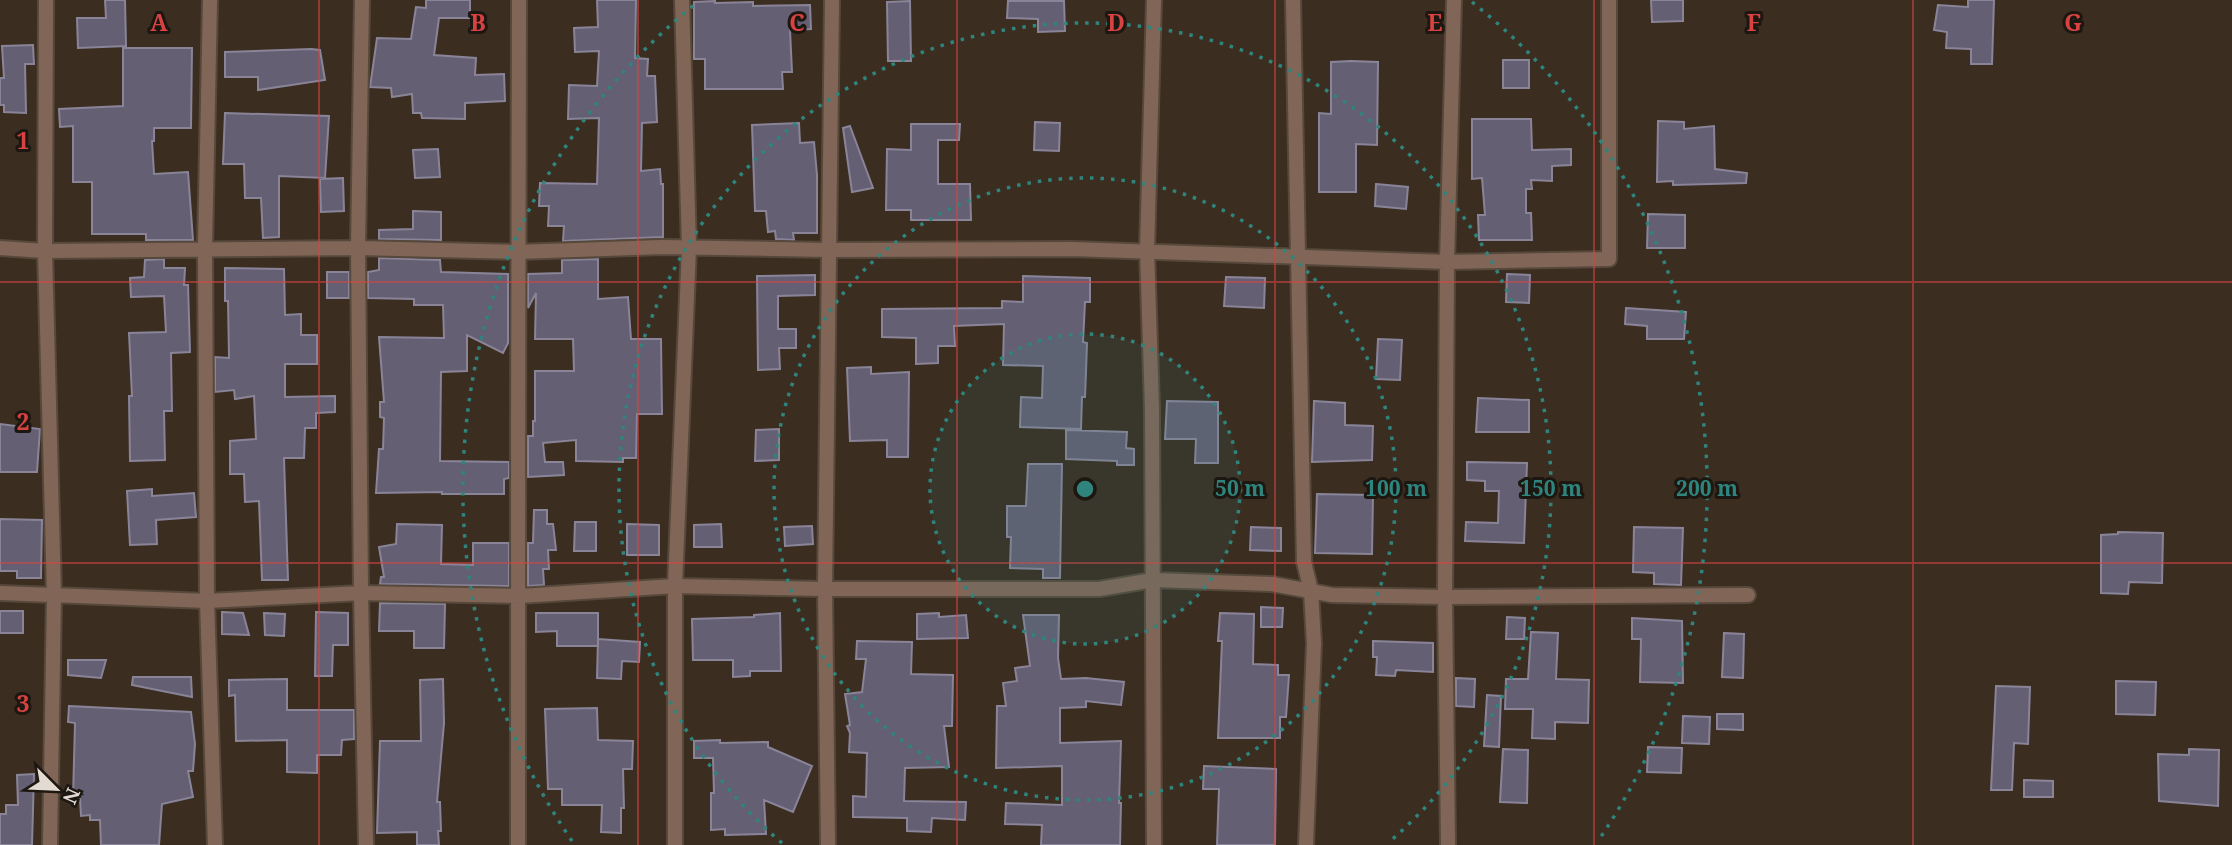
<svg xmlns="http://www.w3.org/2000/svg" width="2232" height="845" font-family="'Noto Serif',serif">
<rect width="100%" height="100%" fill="#3b2d20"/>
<path fill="#645f72" stroke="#898498" stroke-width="2" d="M105 0H125L126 46 78 48 77 18H106Z
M426 0H470V18H439L434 55 476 58 475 75 504 74 505 101 465 103V119L422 118 421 113H413L412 94 392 97 391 88 370 87 377 38 411 39 416 7 426 8Z
M597 0H636L635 58 648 59 647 76H655L657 122 642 123 641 171 660 169 661 184H663V237L563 241 564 226H548L549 206H539L540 183 597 184 599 118 568 119 569 85 597 86 599 51 575 52 574 28 598 27Z
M1651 0H1683V21L1652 22Z
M1968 0H1994L1992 64H1971V49L1946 48 1947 32 1934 30 1938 5 1968 7Z
M715 1V3L753 2V6L810 5 811 29 790 30 792 72H782L783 89H705V59H694V2Z
M910 1 911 61H888L887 2Z
M1008 1H1064L1065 31 1038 32V19L1007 18Z
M33 45 34 64H25L26 113 4 112V105H0V78H4L2 46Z
M123 48H192L191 128H154V141H152L154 174 188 172 193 240H146V234H92V182H73V126L60 127 59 109 123 106Z
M311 49 320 50 325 80 258 90V77H225V52Z
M1503 60H1529V88H1503Z
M1351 61 1378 62 1377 145 1356 144V192H1319V113L1331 114V62Z
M225 113 329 116 325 178 279 176V237L263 238 261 198H245L244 164H223Z
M1472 119H1531L1532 150 1571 149V165L1552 166V181L1531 180 1532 189H1526V213H1531L1532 240H1479L1478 215H1485L1482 178 1472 179Z
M1658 121 1684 122V129L1714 126 1715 169 1747 173 1746 183 1673 185V181L1657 182Z
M1035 122 1060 123 1059 151 1034 150Z
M799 123 800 143 814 142 817 175V233H793L794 240 776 239 775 231 768 232 766 211H755L752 125Z
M911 124H960L959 140H938V184H970L971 220H911V210H886L887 149 911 150Z
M850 126 873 188 852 192 843 128Z
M438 149 440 177 415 178 413 150Z
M343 178 344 211 321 212 320 179Z
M1376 184 1408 187 1406 209 1375 206Z
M413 211 441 212V240L379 239V230L413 229Z
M1648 214 1685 215V248H1647Z
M379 258 440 260 441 272 508 274V343L503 353 467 335V371L441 372 440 461 509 462V478L504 479V494H442V492L376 493 379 449H383L384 418 380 417V402H384L379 337 444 338 443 305H414V299L368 298V272L379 270Z
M164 259V268H185L184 285H188L190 352 171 353 172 411H164L165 460 130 461 129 396H132L129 333 166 332 164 296 131 297 130 278 144 277 145 260Z
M598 259V299L628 297 631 339H661L662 414H637L636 458H623V462L576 461V440L543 443 545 462H563L564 475 528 477V436H533V421H535V371H574L573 339H535L536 293 528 308V274L562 273V260Z
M225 268 284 269 285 315 301 314V335H317V364H285V397L335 396V412L316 413V428H305L304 458H284L288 580H262L259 501 245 502 244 474H230V441L256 439 254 396 235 399 234 390 215 392V357L229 358 228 301H225Z
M327 272H349V298H327Z
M1507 274 1530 275 1529 303 1506 302Z
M815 275V295L778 296V329H796V348H779L780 369 758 370 757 276Z
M1023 276 1090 278V302H1085L1083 342 1087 343 1086 372 1085 397H1082L1081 429 1020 427 1021 397 1042 398 1043 366 1003 365 1004 324 954 326 955 346H938V363L916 364V338L882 337V309L1002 308V301L1023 302Z
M1226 277 1265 278 1264 308 1224 306Z
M1626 308 1686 312 1684 339H1647V326L1625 324Z
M1378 339 1402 340 1400 380 1376 379Z
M871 367V374L909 372 908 457H887V440L850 441 847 368Z
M1478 398 1529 400V432H1476Z
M1167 401 1218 402V463H1195L1196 439H1165Z
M1314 401 1345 403V425L1373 426 1372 460 1312 462Z
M0 424 40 429 37 472H0Z
M779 429V460L755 461 756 430Z
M1066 430 1127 432 1126 448 1134 449V465H1117V461L1066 459Z
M1467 462 1527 463 1524 543 1465 541 1466 522 1498 523 1499 491H1485V481L1467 480Z
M1028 464H1062L1060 578H1043V569L1010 568 1011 537H1007V506H1026Z
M152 489V496L194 493 196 517 156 520 157 544 130 545 127 491Z
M1317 494 1373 495 1372 554 1315 553Z
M534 510H547V524H553L556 550H548L549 569H543L544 585 528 586V543H533Z
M0 519 42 520 41 578H17V571H0Z
M575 522H596V551H574Z
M397 524 442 525 441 564 473 565V543H509V586L380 584 381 577H384L379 547 396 544Z
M627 524 659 525V555H627Z
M721 524 722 547H694V525Z
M812 526 813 544 785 546 784 527Z
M1251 527 1281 528V551L1250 550Z
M1634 527 1683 528 1681 585 1654 584V573L1633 572Z
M2118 532 2163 533 2162 583 2129 582 2128 594 2101 593V535L2118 534Z
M380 603 445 604 444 648H414V631H379Z
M1261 607 1283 608 1282 627H1261Z
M0 611H23V633H0Z
M222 612 243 613 249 635 222 634Z
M316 612 348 613V645H333L332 676H315Z
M264 613 285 614 284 636 265 635Z
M536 613H598V646H557V631L536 632Z
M780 613 781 671H750V676L733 677V660H693L692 619 754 617V615Z
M939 613V617L966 615 968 638 917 639V614Z
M1220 613 1254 614 1253 664 1278 665V675H1289L1286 717H1280V738H1218L1222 641H1218Z
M1023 615H1059L1058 658 1061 679 1086 678 1124 682 1121 705 1086 701V707L1060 708V743L1121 741 1119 803H1121L1120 845H1041L1042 825 1005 824 1006 803 1062 805V766L996 768 997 706H1006L1003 683 1017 681 1015 668 1030 666Z
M1507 617 1525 618 1524 639H1506Z
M1632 618 1682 621 1683 683 1640 682 1641 639H1632Z
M1531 632 1558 633 1556 679 1589 680 1588 723 1555 722V739L1532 738 1533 709H1505L1506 679H1528Z
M1724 633 1744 634 1743 678 1722 677Z
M598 639 640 642 639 662 622 661 621 679 597 678Z
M857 641 912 642 911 674 953 675 952 726H944L949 767 905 768 904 801 966 802 965 820 932 818 931 832 907 831V818L853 817V796L866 797 867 753 849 752 850 733 847 726 850 725 845 694 862 692 866 659H856Z
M1373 641 1433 643V672L1396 670 1395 676 1376 675 1377 657H1373Z
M68 660H106L101 678 68 675Z
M133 677H191L192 697 132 685Z
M1456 678 1475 679 1474 707 1456 706Z
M287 679V710H354V739L342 740 341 755H317V773L287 772V740L236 741 235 695 229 696V680Z
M443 679 444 723 437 802H440L441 831H438L439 845H417V832L377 833 380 741H421L420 680Z
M2116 681 2156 682 2155 715 2116 714Z
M1996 686 2030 687 2028 744 2014 743 2012 790H1991Z
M1487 695 1501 696 1499 747 1484 746Z
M69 706 191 712 195 744 193 771H188L193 797 162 804 159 845H101L100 820H90V815L81 816 80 798H73L75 723 68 722Z
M597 708 598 740 633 741 632 769H623L624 808H621V833L601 832 602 805H562V789H548L545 709Z
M1717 714H1743V730L1717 729Z
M1683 716 1710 717 1709 744 1682 743Z
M720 740V743L768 742V747L812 766 793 812 764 800 766 834 725 835V829L711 830V793H714L713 758H694V741Z
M1648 747 1682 748 1681 773 1647 772Z
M1503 749 1528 750 1527 803 1500 802Z
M2189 749 2219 750 2218 806 2159 801 2158 754 2189 755Z
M1204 766 1276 769 1275 845H1217L1219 789H1203Z
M34 774 32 845H0V814H6V805H18L17 775Z
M2024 780 2053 781V797H2024Z"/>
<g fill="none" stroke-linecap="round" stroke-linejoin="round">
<g stroke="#56493c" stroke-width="18">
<path id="street" d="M46 0 45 251 54 595 50 845
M210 0 205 248 207 601 215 845
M362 0 358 248 361 593 366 845
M1293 0 1304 562 1311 591 1314 643 1306 845
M0 248 45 251 358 248 517 252 662 247 829 250 1072 249 1447 262 1609 259V0
M0 593 207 601 361 593 520 596 675 586 825 589H1099L1153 580 1272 584 1332 595 1445 597 1748 595
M518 845C520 563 516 282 519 0
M675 845V586L689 247 682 0
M828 845 825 589 832 0
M1154 845 1152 408 1147 250 1154 0
M1448 845 1445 597 1447 262 1454 0"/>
</g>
<use href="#street" stroke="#816657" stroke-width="14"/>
</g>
<path fill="none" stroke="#d84342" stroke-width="2" stroke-opacity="0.55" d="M319 0V845M638 0V845M957 0V845M1275 0V845M1594 0V845M1913 0V845M0 282H2232M0 563H2232"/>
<circle cx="1085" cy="489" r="155" fill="#2f857d" fill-opacity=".12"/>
<g fill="none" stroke="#2f857d" stroke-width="3.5" stroke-dasharray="3.5 7">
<circle cx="1085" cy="489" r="155"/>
<circle cx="1085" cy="489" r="311"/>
<path d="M782 843A466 466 0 1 1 1388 843"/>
<path d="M572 841A622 622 0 0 1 698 2M1472 2A622 622 0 0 1 1598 841"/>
</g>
<g font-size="23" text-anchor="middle" font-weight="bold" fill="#d84342" stroke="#1d1711" stroke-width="6" stroke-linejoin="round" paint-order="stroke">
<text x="159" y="31">A</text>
<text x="478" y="31">B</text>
<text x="797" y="31">C</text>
<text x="1116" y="31">D</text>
<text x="1435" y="31">E</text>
<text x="1754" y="31">F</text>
<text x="2073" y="31">G</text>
<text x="23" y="149">1</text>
<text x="23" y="430">2</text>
<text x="23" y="712">3</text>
</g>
<circle cx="1085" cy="489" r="10" fill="#2f857d" stroke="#1d1711" stroke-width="3.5"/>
<g font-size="21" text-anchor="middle" font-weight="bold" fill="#2f857d" stroke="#1d1711" stroke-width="6" stroke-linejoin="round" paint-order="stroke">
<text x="1240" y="496">50 m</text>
<text x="1396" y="496">100 m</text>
<text x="1551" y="496">150 m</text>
<text x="1707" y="496">200 m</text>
</g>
<g transform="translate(56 789) rotate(114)" stroke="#1d1711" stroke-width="5" paint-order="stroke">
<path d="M0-5L12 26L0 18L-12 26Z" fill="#e3dad2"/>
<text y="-10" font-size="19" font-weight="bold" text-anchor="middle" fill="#e3dad2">N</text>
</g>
</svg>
